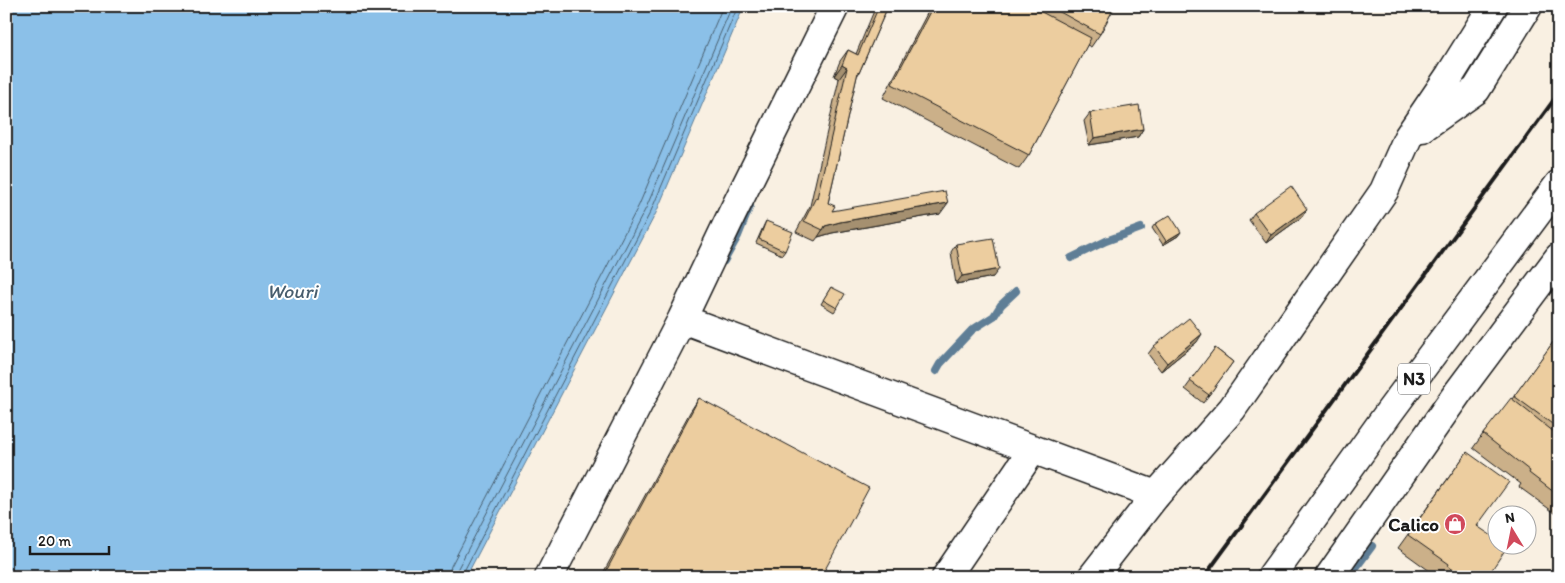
<svg xmlns="http://www.w3.org/2000/svg" width="1565" height="583" font-family="Itim,sans-serif">
<rect width="100%" height="100%" fill="#fff"/>
<filter id="ink" filterUnits="userSpaceOnUse"><feTurbulence type="fractalNoise" baseFrequency=".02" numOctaves="2"/><feDisplacementMap in="SourceGraphic" scale="10" xChannelSelector="R" yChannelSelector="G"/><feConvolveMatrix kernelMatrix="1 2 1 2 8 2 1 2 1" color-interpolation-filters="sRGB"/></filter>
<g filter="url(#ink)">
<path fill="#f9f0e2" fill-rule="evenodd" d="M744 6H1559V577H466L656 213ZM1498 516H1528V546H1498Z"/>
<path fill="#8bc0e8" stroke="#5f7e96" d="M6 6H744L656 213 466 577H6Z"/>
<g fill="none" stroke-linecap="round" stroke-linejoin="round">
<path stroke="#485e6e" stroke-width="1" d="M448 577 451 566 639 205 723 6
M456 577 457 570 646 208 732 6
M462 577 463 573 651 211 738 6"/>
<path stroke="#5f7e96" stroke-width="8" d="M1071 258 1106 241 1141 228
M724 261 738 236 750 206
M936 371 940 364 972 330 994 316 1001 305 1016 291
M1349 577 1372 546"/>
<g stroke="#1c1c1c" stroke-width="31">
<path id="minor" d="M682 319 1156 495
M549 577 682 319 732 214 835 6
M946 577 1033 449"/>
</g>
<g stroke="#1c1c1c" stroke-width="31">
<path id="tertiary" d="M1422 128 1476 90 1528 6
M1092 577 1156 495 1232 409 1384 191 1408 137 1450 75 1493 6"/>
</g>
<g stroke="#1c1c1c" stroke-width="31">
<path id="trunk" d="M1271 577 1390 411 1559 184
M1329 577 1459 391 1559 257"/>
</g>
<use href="#minor" stroke="#fff" stroke-width="28"/>
<use href="#tertiary" stroke="#fff" stroke-width="28"/>
<use href="#trunk" stroke="#fff" stroke-width="28"/>
<path stroke="#1c1c1c" stroke-width="4" d="M1204 577 1559 93"/>
</g>
<path fill="#cbb089" stroke="#1c1c1c" d="M876 6H888L859 73 857 76 828 203 832 211 940 214 832 233 818 237 815 241 796 232 810 206 839 79 834 76 840 61 848 50 856 54Z
M931 6H1115L1100 34 1091 47 1087 45 1029 155 1019 169 883 98Z
M1090 113 1143 129 1138 137 1089 145 1084 121Z
M1254 213 1302 217 1266 243 1249 220Z
M766 221 785 251 782 255 756 243 764 225Z
M1155 224 1178 236 1163 245 1152 228Z
M956 244 993 277 956 284 951 252Z
M831 287 837 308 834 312 821 304Z
M1559 334V516L1519 487 1521 484 1473 448 1483 434 1512 399Z
M1197 342 1161 371 1148 354 1154 346Z
M1215 348 1233 362 1203 403 1185 389Z
M699 398 821 577H601L690 412Z
M1467 452 1478 526 1487 577H1438L1398 548Z"/>
<path fill="#a5906f" stroke="#1c1c1c" d="M842 65 847 68 839 79 834 76Z
M1143 129 1138 137 1089 145 1094 138Z
M948 203 940 214 832 233 818 237 825 226 840 222Z
M1307 209 1302 217 1266 243 1271 235Z
M1181 232 1178 236 1163 245 1166 241Z
M999 269 993 277 956 284 962 276Z
M1202 334 1197 342 1161 371 1167 363Z"/>
<path fill="#eccd9f" stroke="#1c1c1c" d="M879 6H888L859 73 858 72 828 203 835 206 832 211 945 191 948 203 840 222 825 226 823 230 804 221 816 197 817 198 847 68 842 65 848 50 858 55Z
M933 6H1030L1091 38 1029 155 892 84Z
M1049 6H1115L1100 34Z
M1139 105 1143 129 1094 138 1090 113Z
M1291 186 1307 209 1271 235 1254 213Z
M1170 215 1181 232 1166 241 1155 224Z
M766 221 793 232 785 251 759 239Z
M993 238 999 269 962 276 956 244Z
M831 287 845 294 837 308 823 300Z
M1189 318 1202 334 1167 363 1154 346Z
M1559 334V429L1514 396Z
M1215 348 1233 362 1209 395 1190 381Z
M699 398 869 488 821 577H603Z
M1511 398 1559 436V496L1529 473 1530 471 1483 434Z
M1467 452 1509 482 1477 526 1498 540V546H1506L1507 547 1487 577H1463L1448 566 1449 564 1408 535Z"/>
</g>
<defs>
<g id="shop-disc" transform="scale(1.125)"><circle r="9.5" fill="#d1495b" stroke="#fff"/><path d="M-5-2.5h2.3a2.7 3.5 0 0 1 5.4 0H5L5.5 6h-11ZM-1.5-2.5h3a1.5 2.3 0 0 0-3 0Z" fill="#fff"/></g>
</defs>
<g fill-rule="evenodd">
<use href="#shop-disc" x="1455" y="524"/>
</g>
<g text-anchor="middle" dominant-baseline="central" stroke-width="4" stroke-linejoin="round" paint-order="stroke">
<rect fill="#fff" stroke="#606060" stroke-width="1" x="1398" y="363.5" width="32" height="31" rx="4"/>
<g font-size="18" font-weight="bold" fill="#1c1c1c">
<text x="1414" y="379">N3</text>
</g>
<g font-size="19" font-weight="bold" fill="#1c1c1c" stroke="#fff" text-anchor="end">
<text x="1439" y="524">Calico</text>
</g>
<g font-size="20" font-style="italic" fill="#485e6e" stroke="#fff">
<text x="292" y="291">Wouri</text>
</g>
</g>
<rect width="1565" height="583" fill="none" stroke="#fff" stroke-width="25"/>
<rect x="12" y="12" width="1540" height="558" fill="none" stroke="#1c1c1c" stroke-width="2" filter="url(#ink)"/>
<g transform="translate(1512 530) rotate(350)"><circle r="24" fill="#ffffff" stroke="#a4a4a4"/>
<path d="M0-4L9 19L0 12L-9 19Z" fill="#d1495b"/>
<text y="-8" font-size="14" font-weight="bold" text-anchor="middle" fill="#1c1c1c">N</text>
</g>
<path d="M30 546v8h79v-8" fill="none" stroke="#1c1c1c" stroke-width="2.5"/>
<text x="38" y="546" font-size="15" fill="#1c1c1c" stroke="#ffffff" stroke-width="4" paint-order="stroke">20 m</text>
</svg>
